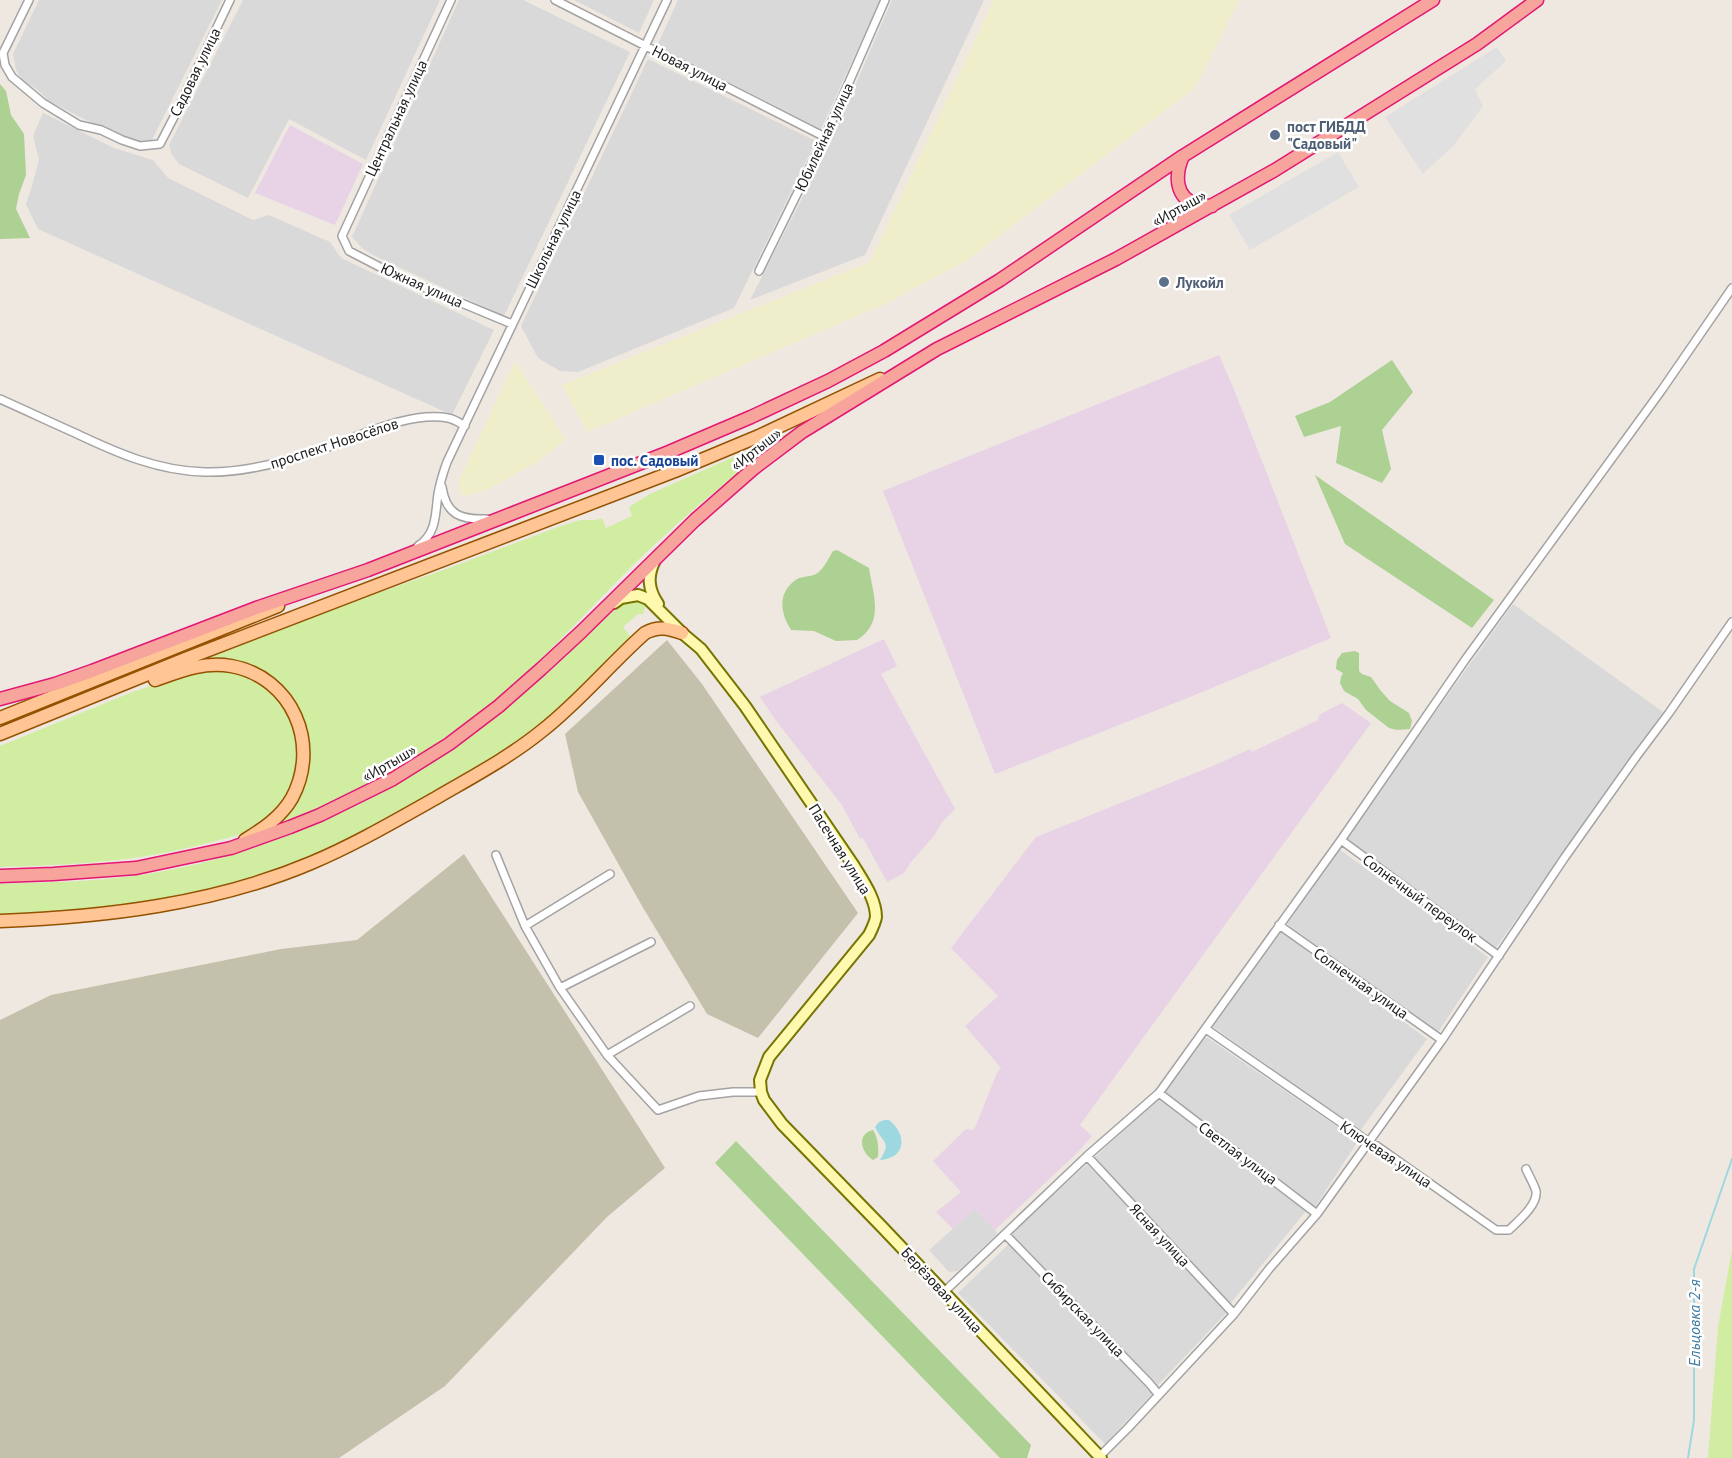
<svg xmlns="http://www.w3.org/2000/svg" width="1732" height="1458" font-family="'PT Sans',sans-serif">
<rect width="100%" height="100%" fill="#eee8e1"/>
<path fill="#dad9d9" d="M39 0H222L152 140 141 143 125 140 49 101 38 90 22 80 16 70 13 54Z
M243 0H440L366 160 289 119 248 198 179 164 172 155 169 145Z
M459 0H523L630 52 504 316 373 255 362 248 352 237Z
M574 0H654L639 33Z
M678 0H880L821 129 657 46Z
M892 0H984L865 255 750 300 830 144Z
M648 59 816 141 734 308 578 372 560 371 538 358 521 326Z
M43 113 114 148 153 160 168 178 253 220 269 215 330 242 341 258 494 330 452 415 38 229 26 204 32 186 39 159 33 136Z
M1513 604 1663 712 1495 949 1345 838Z
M1339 849 1488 957 1438 1032 1287 924Z
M1280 931 1427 1039 1360 1131 1212 1026Z
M1205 1036 1358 1141 1315 1207 1164 1094Z
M1158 1099 1306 1211 1230 1304 1094 1158Z
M1087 1164 1227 1312 1158 1385 1011 1234Z
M975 1209 995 1230 997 1234 958 1271 949 1272 929 1250Z
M1010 1243 1152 1394 1105 1444 958 1293Z"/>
<path fill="#e8d2e6" d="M290 125 363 164 335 225 255 193Z
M1219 355 1235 392 1331 638 1190 697 995 774 883 491Z
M884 639 897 666 881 674 955 809 942 822 934 836 911 862 904 873 887 882 863 838 860 839 842 805 777 722 760 697Z
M1342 703 1371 723 1080 1125 1092 1136 1079 1151 995 1230 975 1209 953 1229 936 1212 961 1192 933 1161 966 1129 974 1130 997 1073 1001 1068 965 1026 998 996 951 948 1036 837 1220 763 1250 749 1252 752 1318 720 1319 715Z"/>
<path fill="#c3c1ac" d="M667 640 702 684 858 913 758 1038 707 1014 642 906 578 792 565 734Z
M464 854 665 1168 607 1217 445 1386 339 1458H0V1020L51 995 281 949 357 940Z"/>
<path fill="#efeeca" d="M994 0H1239L1195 88 966 261 885 304 587 432 562 385 870 262Z
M515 361 566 440 540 460 511 477 488 489 464 497 459 492 460 478Z"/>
<path fill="#d0eda2" d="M792 431V432C734 474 680 519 629 569 584 614 542 662 492 703 427 756 354 796 277 827L276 825 288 812 307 736 304 721 296 704 284 688 274 678 259 669 234 660H207V658L363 598 441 571 558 527 580 520H596L602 518 606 528 632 516 629 507 650 494Z
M632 601 646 605 643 614H638L623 627 631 637C601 667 572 699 540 726 505 755 463 776 424 798 387 818 350 840 311 857 213 899 105 912 0 915V884C47 882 94 882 140 875 239 860 343 820 426 766 463 742 498 715 532 687 562 662 589 633 618 606L624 602Z
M219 669C227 671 235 672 242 674 266 682 286 704 295 728 301 742 299 758 295 773 291 794 276 816 256 827 241 836 222 839 204 844 135 862 71 865 0 867V746L130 693 189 673Z
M1732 1250V1458H1708L1718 1327Z"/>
<path fill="#acd192" d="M0 84 6 91 11 115 24 134 26 175 19 194 16 209 30 238 0 239Z
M1392 360 1413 392 1382 430 1391 469 1382 483 1336 463 1341 426 1304 437 1295 416 1330 402Z
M1315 475 1494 600 1472 628 1345 544Z
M837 550 869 568C873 595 885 622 857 640L836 641 814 631 791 630C780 613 777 592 797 579 803 576 810 577 816 574 824 569 828 559 833 551Z
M1355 651 1359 653V671L1362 674 1371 677 1381 691 1390 701 1409 713 1412 721 1410 729 1397 730 1389 728 1366 710 1358 699 1344 691 1340 683 1341 677 1343 673 1336 669 1337 660 1342 653Z
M873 1130C878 1137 879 1149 878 1157L873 1160C861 1153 856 1134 873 1130Z
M736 1141 1031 1445 1027 1458H1000L715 1163Z"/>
<path fill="#e0e0e0" d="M1497 47 1506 61 1475 89 1483 106 1454 145 1423 174 1385 117Z
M1338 152 1359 187 1250 250 1229 215Z"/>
<path fill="#9dd8e0" d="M884 1120H889C907 1134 907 1158 880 1160 892 1141 883 1144 875 1127L879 1122Z"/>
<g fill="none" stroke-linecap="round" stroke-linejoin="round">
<path stroke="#9dd8e0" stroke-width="2" d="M1688 1458 1694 1420V1269L1732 1159"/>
<g stroke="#a3a3a3" stroke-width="10">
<path id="minor" d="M29 0 3 53 5 65 12 77 43 103 79 125 101 130 122 140 140 146 160 144 175 115 230 0
M451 0 342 236 349 251 399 277 512 324
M555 0 825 137
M759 271 825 137 885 0
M0 399C25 410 50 422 75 433 117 453 158 471 205 472 242 473 281 463 317 451 354 439 409 410 448 418 454 419 460 423 465 426
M442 487C446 515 461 520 487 519
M418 546C437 533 435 515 438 494 440 483 443 473 447 462L667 0
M1341 840 1499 956
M496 855 525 926 560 988 607 1055 658 1110 699 1096 733 1092H761
M1279 925 1442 1040
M525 926 610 874
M560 988 651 942
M1206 1029 1369 1142 1377 1146 1496 1230H1509C1518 1221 1538 1205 1536 1191 1534 1184 1529 1176 1526 1169
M607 1055 690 1006
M1159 1093 1317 1214
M1087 1156 1234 1314
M1005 1234 1149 1383 1159 1395
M944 1292 1087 1156 1159 1093 1341 840 1465 660 1661 391 1732 288
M1098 1458 1128 1428 1234 1314 1269 1269 1317 1214 1442 1040 1565 857 1636 757 1669 713 1732 622"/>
</g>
<g stroke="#767500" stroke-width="14">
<path id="secondary" d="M655 560C647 576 648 589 658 604
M614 603 621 598 632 596 638 595 648 599 682 633 701 649 745 706 854 866C863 881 876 899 876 917 875 923 872 929 869 935L769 1057 760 1080 761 1092 764 1100 782 1124 884 1229 1101 1458"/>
</g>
<g stroke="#945200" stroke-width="15">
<path id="primary" d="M155 680C180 671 204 661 231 666 292 677 321 744 292 798 281 817 263 829 245 840
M0 718 278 606
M0 734 185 659 675 471 759 436 880 379
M0 921C105 917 214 904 311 863 354 845 395 821 436 798 472 777 510 757 543 730 580 701 610 664 645 633 658 626 668 628 682 633"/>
</g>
<g stroke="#e31774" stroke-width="15">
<path id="trunk" d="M1183 156C1175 174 1174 197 1197 205 1202 206 1208 205 1212 206
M0 699 55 684 92 671 259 607 368 570 669 452 751 417 828 381 884 351 1000 280 1183 156 1433 0
M0 876 53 874 136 868 231 848 290 827 320 815 393 779 449 744 499 706 541 669 581 632 695 520 753 469 802 432 937 349 1116 259 1275 170 1477 44 1537 0"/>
</g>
<use href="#minor" stroke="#fff" stroke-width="7"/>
<use href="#secondary" stroke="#fef9af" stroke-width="10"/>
<use href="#primary" stroke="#ffc595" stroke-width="12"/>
<use href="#trunk" stroke="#f6a49c" stroke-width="12"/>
</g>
<g fill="#5c6f8a" stroke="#fff" stroke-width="2">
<circle cx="1275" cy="135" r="6"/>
<circle cx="1164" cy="282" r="6"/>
</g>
<rect fill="#1a4fb4" stroke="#fff" stroke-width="2" x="593" y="454" width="12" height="12" rx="3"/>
<g text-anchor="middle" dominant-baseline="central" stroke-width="5" stroke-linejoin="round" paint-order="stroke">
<g font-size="15" fill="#1c1c1c" stroke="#fff">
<text transform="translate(690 68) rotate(27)">Новая улица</text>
<text transform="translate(195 72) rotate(-64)">Садовая улица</text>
<text transform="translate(396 118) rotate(-65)">Центральная улица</text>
<text transform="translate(824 137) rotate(-65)">Юбилейная улица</text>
<text transform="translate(1179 208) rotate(-29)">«Иртыш»</text>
<text transform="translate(553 239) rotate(-64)">Школьная улица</text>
<text transform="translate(422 285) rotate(24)">Южная улица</text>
<text transform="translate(334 443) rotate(-18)">проспект Новосёлов</text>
<text transform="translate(756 449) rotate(-38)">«Иртыш»</text>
<text transform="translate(389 763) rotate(-30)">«Иртыш»</text>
<text transform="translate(840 849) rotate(58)">Пасечная улица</text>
<text transform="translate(1420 898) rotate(36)">Солнечный переулок</text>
<text transform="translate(1361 983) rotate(35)">Солнечная улица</text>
<text transform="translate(1238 1153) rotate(37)">Светлая улица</text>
<text transform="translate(1386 1154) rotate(34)">Ключевая улица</text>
<text transform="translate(1160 1235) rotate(47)">Ясная улица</text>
<text transform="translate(942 1290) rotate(47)">Берёзовая улица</text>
<text transform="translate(1083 1314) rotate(46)">Сибирская улица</text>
</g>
<g font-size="15" font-weight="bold" fill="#4e5e75" stroke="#fff" text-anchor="start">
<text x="1287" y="126">пост ГИБДД<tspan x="1287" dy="17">"Садовый"</tspan></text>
<text x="1176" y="282">Лукойл</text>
</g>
<g font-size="15" font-weight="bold" fill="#164399" stroke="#fff" text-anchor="start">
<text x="611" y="460">пос. Садовый</text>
</g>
<g font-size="16" font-style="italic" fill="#3d7ba2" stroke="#fff">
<text transform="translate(1694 1323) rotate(-90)">Ельцовка 2-я</text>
</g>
</g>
</svg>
